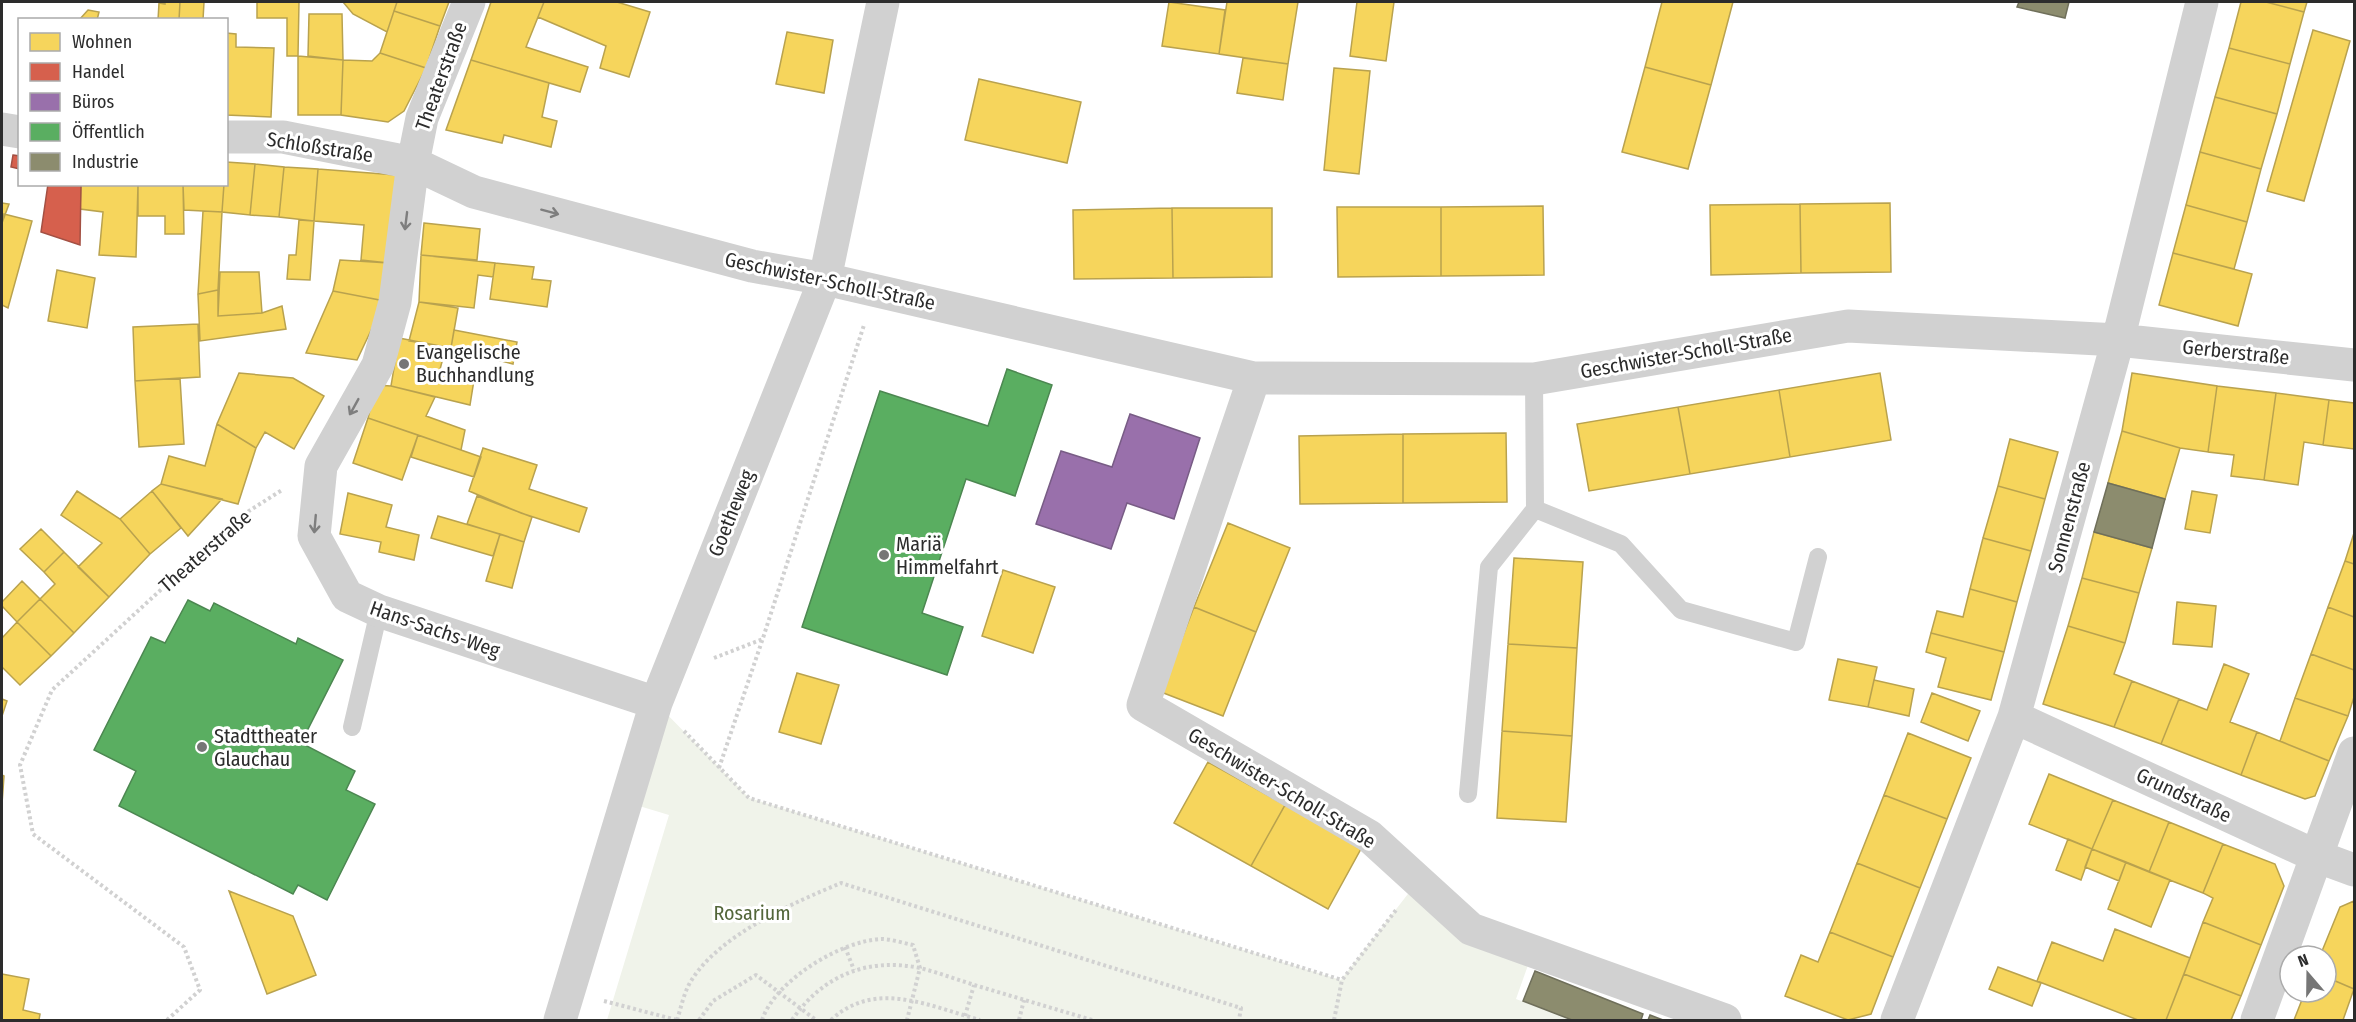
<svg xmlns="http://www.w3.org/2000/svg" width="2356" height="1022" font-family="'Fira Sans Condensed',sans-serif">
<rect width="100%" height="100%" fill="#fff"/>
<path fill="#f0f3ea" d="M656 703 749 798 1341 980 1418 881 1533 951 1516 999 1572 1020H607L669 815 626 802Z"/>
<path fill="#f6d55c" stroke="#b9a24e" stroke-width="1.5" d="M165 2H180L179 20H158L159 3 165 4Z
M180 2H204L203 20H179Z
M257 2H299L298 56H287V18H257Z
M343 2H397L387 32 353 14Z
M397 2H449L440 26 394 11Z
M491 2H544L526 47 588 67 580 92 471 60Z
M544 2H617L650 12 629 77 600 68 606 46 538 17Z
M1169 2 1225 10 1219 54 1162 46Z
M1227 2H1298L1288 64 1219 54Z
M1357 2H1394L1386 61 1350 56Z
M1662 2H1733L1711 85 1645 67Z
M2241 2H2266L2304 12 2290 64 2229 48Z
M2266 2H2307L2304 12Z
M88 10 99 12 97 20H79Z
M394 11 440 26 426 68 380 53Z
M309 14H342L343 60 308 56Z
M2313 30 2350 41 2304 201 2267 191Z
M787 32 833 40 824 93 776 84Z
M226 33 236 34V47L274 48 271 117 226 115Z
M2229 48 2290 64 2277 114 2215 97Z
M380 53 426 68 404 111 388 122 341 115 343 60 372 61Z
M298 56 343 60 341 115H298Z
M1243 58 1288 64 1283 100 1237 93Z
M471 60 549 83 542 117 557 121 551 147 504 135 502 143 446 130Z
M1645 67 1711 85 1688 169 1622 152Z
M1334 68 1370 71 1359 174 1324 170Z
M979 79 1081 102 1067 163 965 140Z
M2215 97 2277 114 2261 169 2200 152Z
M2200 152 2261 169 2247 222 2186 205Z
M226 162 255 164 250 215 222 212 224 184H226Z
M255 164 284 167 279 217 250 215Z
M284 167 318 169 314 221 279 217Z
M318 169 396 175 389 263 361 260 364 225 314 221Z
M81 184H138L136 257 99 255 103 212 80 209Z
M138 184H183L184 234H165V216H138Z
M183 184H224L222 212 184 210Z
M2 203 9 204 2 223Z
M1890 203 1891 272 1801 273 1800 204Z
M1800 204 1801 273 1711 275 1710 205Z
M2186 205 2247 222 2234 269 2173 253Z
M1543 206 1544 275 1441 276V207Z
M1337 207H1441V276L1338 277Z
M1172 208H1272V277L1173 278Z
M1172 208 1173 278 1074 279 1073 210Z
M203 211 222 212 218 290 198 294Z
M4 214 32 221 8 308 2 305V223Z
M299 220 314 221 310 280 287 279 289 255H296Z
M424 223 480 229 477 260 421 255Z
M2173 253 2252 274 2238 326 2159 305Z
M421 255 495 263 493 277 478 275 474 308 419 302Z
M340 260 389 263 385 301 333 291Z
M495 263 534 267 532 279 551 281 547 307 490 299Z
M57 270 95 278 87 328 48 321Z
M220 272H259L262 313 218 316Z
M218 290V316L262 313 282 306 286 329 200 341 198 294Z
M333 291 385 301 357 360 306 353Z
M419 302 458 308 451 348 409 341Z
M198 324 200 377 135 381 133 327Z
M454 330 517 342 513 364 451 348Z
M399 338 446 347 439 373 474 380 470 405 391 386Z
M239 373 293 378 324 396 294 449 265 432 256 448 217 424Z
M1880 373 1891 440 1790 457 1779 390Z
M2132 373 2217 386 2208 452 2180 448 2122 431Z
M180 378 184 444 139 447 135 381Z
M376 385 391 386 435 397 426 416 465 430 461 450 368 418Z
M2217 386 2276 393 2264 480 2231 476 2234 455 2208 452Z
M1779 390 1790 457 1690 474 1678 407Z
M2276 393 2329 400 2323 445 2304 442 2298 485 2264 480Z
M2329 400 2354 403V449L2323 445Z
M1678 407 1690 474 1589 491 1577 424Z
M368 418 418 435 402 480 353 463Z
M217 424 256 448 238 504 161 484 169 456 205 466Z
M2122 431 2180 448 2165 499 2108 483Z
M1506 433 1507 502 1403 503V434Z
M1403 434V503L1300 504 1299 436Z
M418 435 481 457 474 477 411 457Z
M2010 439 2058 452 2045 499 1998 486Z
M483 448 537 465 529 489 587 508 579 532 521 513 469 491Z
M161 484 222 499 188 536 152 491Z
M1998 486 2045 499 2031 551 1983 538Z
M77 491 120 519 150 554 109 597 78 567 102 543 61 515Z
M152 491 181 528 150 554 120 519Z
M2192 491 2217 495 2210 533 2185 529Z
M348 493 392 505 386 527 419 535 414 560 379 552 381 542 340 534Z
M477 496 532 517 524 542 467 524Z
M438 516 500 534 493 556 431 538Z
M1228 523 1290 548 1256 632 1194 607Z
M41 529 64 552 44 572 20 549Z
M2094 532 2152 548 2139 593 2082 578Z
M2354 533V564L2345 561Z
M500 534 524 542 512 588 486 581Z
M1983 538 2031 551 2017 602 1970 589Z
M64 552 109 597 74 633 40 599 55 584 44 572Z
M1514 558 1583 562 1577 648 1508 644Z
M2345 561 2354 564V617L2328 607Z
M1003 570 1055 587 1033 653 982 636Z
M2082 578 2139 593 2125 643 2068 626Z
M22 581 40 599 17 622 2 606V602Z
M1970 589 2017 602 2004 652 1931 633 1937 611 1963 617Z
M40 599 74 633 51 656 17 622Z
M2177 602 2216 606 2212 647 2173 644Z
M1194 607 1256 632 1223 716 1161 692Z
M2328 607 2354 617V670L2311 654Z
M17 622 51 656 20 685 2 667V638Z
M2068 626 2125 643 2114 674 2132 681 2114 727 2043 704Z
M1931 633 2004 652 1991 700 1938 687 1946 658 1926 652Z
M1508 644 1577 648 1572 736 1502 731Z
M2311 654 2354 670V697L2348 716 2295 698Z
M1838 659 1877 667 1868 707 1829 700Z
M2224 664 2249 674 2230 722 2257 732 2241 775 2161 744 2179 699 2207 710Z
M797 673 839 685 821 744 779 732Z
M1874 680 1914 689 1909 716 1868 707Z
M2132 681 2179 699 2161 744 2114 727Z
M1932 693 1980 711 1968 741 1921 722Z
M2295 698 2348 716 2329 761 2280 741Z
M2 699 7 701 2 716Z
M1502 731 1572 736 1566 822 1497 818Z
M2257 732 2329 761 2315 796 2305 799 2241 775Z
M1908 733 1971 758 1947 819 1884 795Z
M1208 762 1285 805 1251 866 1174 823Z
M2049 774 2113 800 2092 849 2029 824Z
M2 775 4 776 2 804Z
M1884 795 1947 819 1920 888 1857 863Z
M2113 800 2169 822 2149 872 2092 849Z
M1285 805 1362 847 1328 909 1251 866Z
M2169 822 2223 844 2203 893 2149 872Z
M2068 839 2092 849 2081 880 2056 870Z
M2223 844 2275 864 2284 886 2261 945 2203 922 2213 898 2203 893Z
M2092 849 2126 862 2119 881 2085 867Z
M2126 862 2170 880 2151 927 2108 909Z
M1857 863 1920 888 1893 957 1830 932Z
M229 891 293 916 316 975 267 994Z
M2354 901V989L2326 977V956H2320L2340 907Z
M2203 922 2261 945 2241 996 2184 974Z
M2115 929 2190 958 2166 1020H2138L2037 981 2052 942 2103 961Z
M1830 932 1893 957 1871 1014 1848 1020 1785 996 1801 955 1818 962Z
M1998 967 2041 983 2032 1006 1989 989Z
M2 974 29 979 23 1010 40 1014 39 1020H2Z
M2184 974 2241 996 2231 1020H2166Z
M2326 977 2354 989 2343 1020H2294L2305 992H2326Z"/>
<path fill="#d6604d" stroke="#a35043" stroke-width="1.5" d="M13 155 20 156V169L11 167Z
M48 184H81L80 245 41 232Z"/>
<path fill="#9970ab" stroke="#785c85" stroke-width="1.5" d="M1130 414 1200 438 1174 519 1127 503 1111 549 1036 524 1061 451 1112 467Z"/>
<path fill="#5aae61" stroke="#4c8751" stroke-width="1.5" d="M1007 369 1052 385 1015 496 966 479 922 613 963 627 947 675 802 627 880 391 988 426Z
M188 600 210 611 214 603 296 644 298 638 343 660 301 743 355 771 346 790 375 804 327 900 298 885 293 894 119 806 136 771 94 750 151 637 165 643Z"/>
<path fill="#8c8c6e" stroke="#6f6f5a" stroke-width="1.5" d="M2019 2H2069L2065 18 2017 7Z
M2108 483 2165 499 2152 548 2094 532Z
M1535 971 1643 1014 1641 1020H1572L1523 1001Z
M1650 1015 1663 1020H1648Z"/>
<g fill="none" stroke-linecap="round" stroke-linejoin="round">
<path stroke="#d1d1d1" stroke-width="4" stroke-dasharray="3 3" stroke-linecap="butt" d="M714 658 763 639
M684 731 749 798 1342 980
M719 768 763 638 864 325
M845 947 854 970
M604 1001 677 1020
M965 1016 974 985
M167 1020 200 990 184 947 33 834 20 765 52 690 241 516 282 490
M677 1020C681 1008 684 992 691 981 719 935 793 903 841 883L1241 1008 1239 1020
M699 1020 713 1001 756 975 816 1020
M762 1020C775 981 840 941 881 939 891 939 903 943 913 945L920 968 907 1020
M792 1020C822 976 867 957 920 968 940 973 961 981 981 987 1018 998 1055 1009 1092 1020
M831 1020C875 979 929 1006 980 1020
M1019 1020 1024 1000
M1334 1020 1342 980 1396 910"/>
<path stroke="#d1d1d1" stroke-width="18" d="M1534 379 1535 509 1621 544 1681 610 1796 642 1818 557
M352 727 379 611
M1468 794 1489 567 1535 509"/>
<path stroke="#d1d1d1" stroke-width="33" d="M469 2 422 118 413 163 395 302 378 365 321 466 314 536 347 596 379 611 656 703
M2 129 20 132
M226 137H283L413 163 474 192 752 266 825 279 1254 378 1534 379 1848 326 2118 340 2354 365
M1254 378 1143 705 1369 836 1471 929 1725 1020
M2014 717 2316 856 2354 870
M560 1020 656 703 825 279 883 2
M1897 1020 2014 717 2118 340 2202 2
M2257 1020 2354 753"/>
</g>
<defs><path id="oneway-shaft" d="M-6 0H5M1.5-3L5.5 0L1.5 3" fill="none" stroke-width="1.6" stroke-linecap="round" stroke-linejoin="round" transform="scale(1.5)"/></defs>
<g stroke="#7e7e7e">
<use href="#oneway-shaft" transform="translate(550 212) rotate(15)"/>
<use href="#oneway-shaft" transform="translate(406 221) rotate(97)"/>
<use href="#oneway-shaft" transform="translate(354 407) rotate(119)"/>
<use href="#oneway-shaft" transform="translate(315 524) rotate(95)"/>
</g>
<g fill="#767676" stroke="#fff" stroke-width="2">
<circle cx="404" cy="364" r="6"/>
<circle cx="884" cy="555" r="6"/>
<circle cx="202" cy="747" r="6"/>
</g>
<g text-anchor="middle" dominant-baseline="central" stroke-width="6" stroke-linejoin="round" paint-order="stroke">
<g font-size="20" fill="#2c2c2c" stroke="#fff">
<text transform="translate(441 76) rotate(-70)">Theaterstraße</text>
<text transform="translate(320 147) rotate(9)">Schloßstraße</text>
<text transform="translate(830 281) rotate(12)">Geschwister-Scholl-Straße</text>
<text transform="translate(2236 352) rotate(6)">Gerberstraße</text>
<text transform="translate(1686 353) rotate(-10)">Geschwister-Scholl-Straße</text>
<text transform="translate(731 513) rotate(-68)">Goetheweg</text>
<text transform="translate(2069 517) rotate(-75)">Sonnenstraße</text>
<text transform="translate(205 551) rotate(-41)">Theaterstraße</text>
<text transform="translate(435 629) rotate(19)">Hans-Sachs-Weg</text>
<text transform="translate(1282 788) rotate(31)">Geschwister-Scholl-Straße</text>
<text transform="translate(2184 795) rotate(25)">Grundstraße</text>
</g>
<g font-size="20" fill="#2c2c2c" stroke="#fff" text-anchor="start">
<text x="416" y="352">Evangelische<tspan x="416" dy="23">Buchhandlung</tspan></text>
<text x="896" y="544">Mariä<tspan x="896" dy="23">Himmelfahrt</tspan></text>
<text x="214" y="736">Stadttheater<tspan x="214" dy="23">Glauchau</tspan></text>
</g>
<g font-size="20" fill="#53663a" stroke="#fff">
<text x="752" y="913">Rosarium</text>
</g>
</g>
<rect width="2356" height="1022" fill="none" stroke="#2c2c2c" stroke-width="6"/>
<rect x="18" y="18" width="210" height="168" fill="#ffffff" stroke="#ababab" stroke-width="1.5"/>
<rect x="30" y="33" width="30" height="18" fill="#f6d55c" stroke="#ababab" stroke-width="1.5"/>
<text x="72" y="48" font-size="18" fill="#2c2c2c">Wohnen</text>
<rect x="30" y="63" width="30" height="18" fill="#d6604d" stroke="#ababab" stroke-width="1.5"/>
<text x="72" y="78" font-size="18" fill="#2c2c2c">Handel</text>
<rect x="30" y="93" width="30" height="18" fill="#9970ab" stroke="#ababab" stroke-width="1.5"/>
<text x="72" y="108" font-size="18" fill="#2c2c2c">Büros</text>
<rect x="30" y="123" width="30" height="18" fill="#5aae61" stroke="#ababab" stroke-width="1.5"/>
<text x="72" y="138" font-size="18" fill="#2c2c2c">Öffentlich</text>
<rect x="30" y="153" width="30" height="18" fill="#8c8c6e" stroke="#ababab" stroke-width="1.5"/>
<text x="72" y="168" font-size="18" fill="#2c2c2c">Industrie</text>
<g transform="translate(2308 974) rotate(340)"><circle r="28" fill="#ffffff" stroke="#ababab" stroke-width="1.5"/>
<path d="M0-4.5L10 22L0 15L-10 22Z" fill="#767676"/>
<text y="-9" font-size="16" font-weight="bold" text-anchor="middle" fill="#2c2c2c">N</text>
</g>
</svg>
